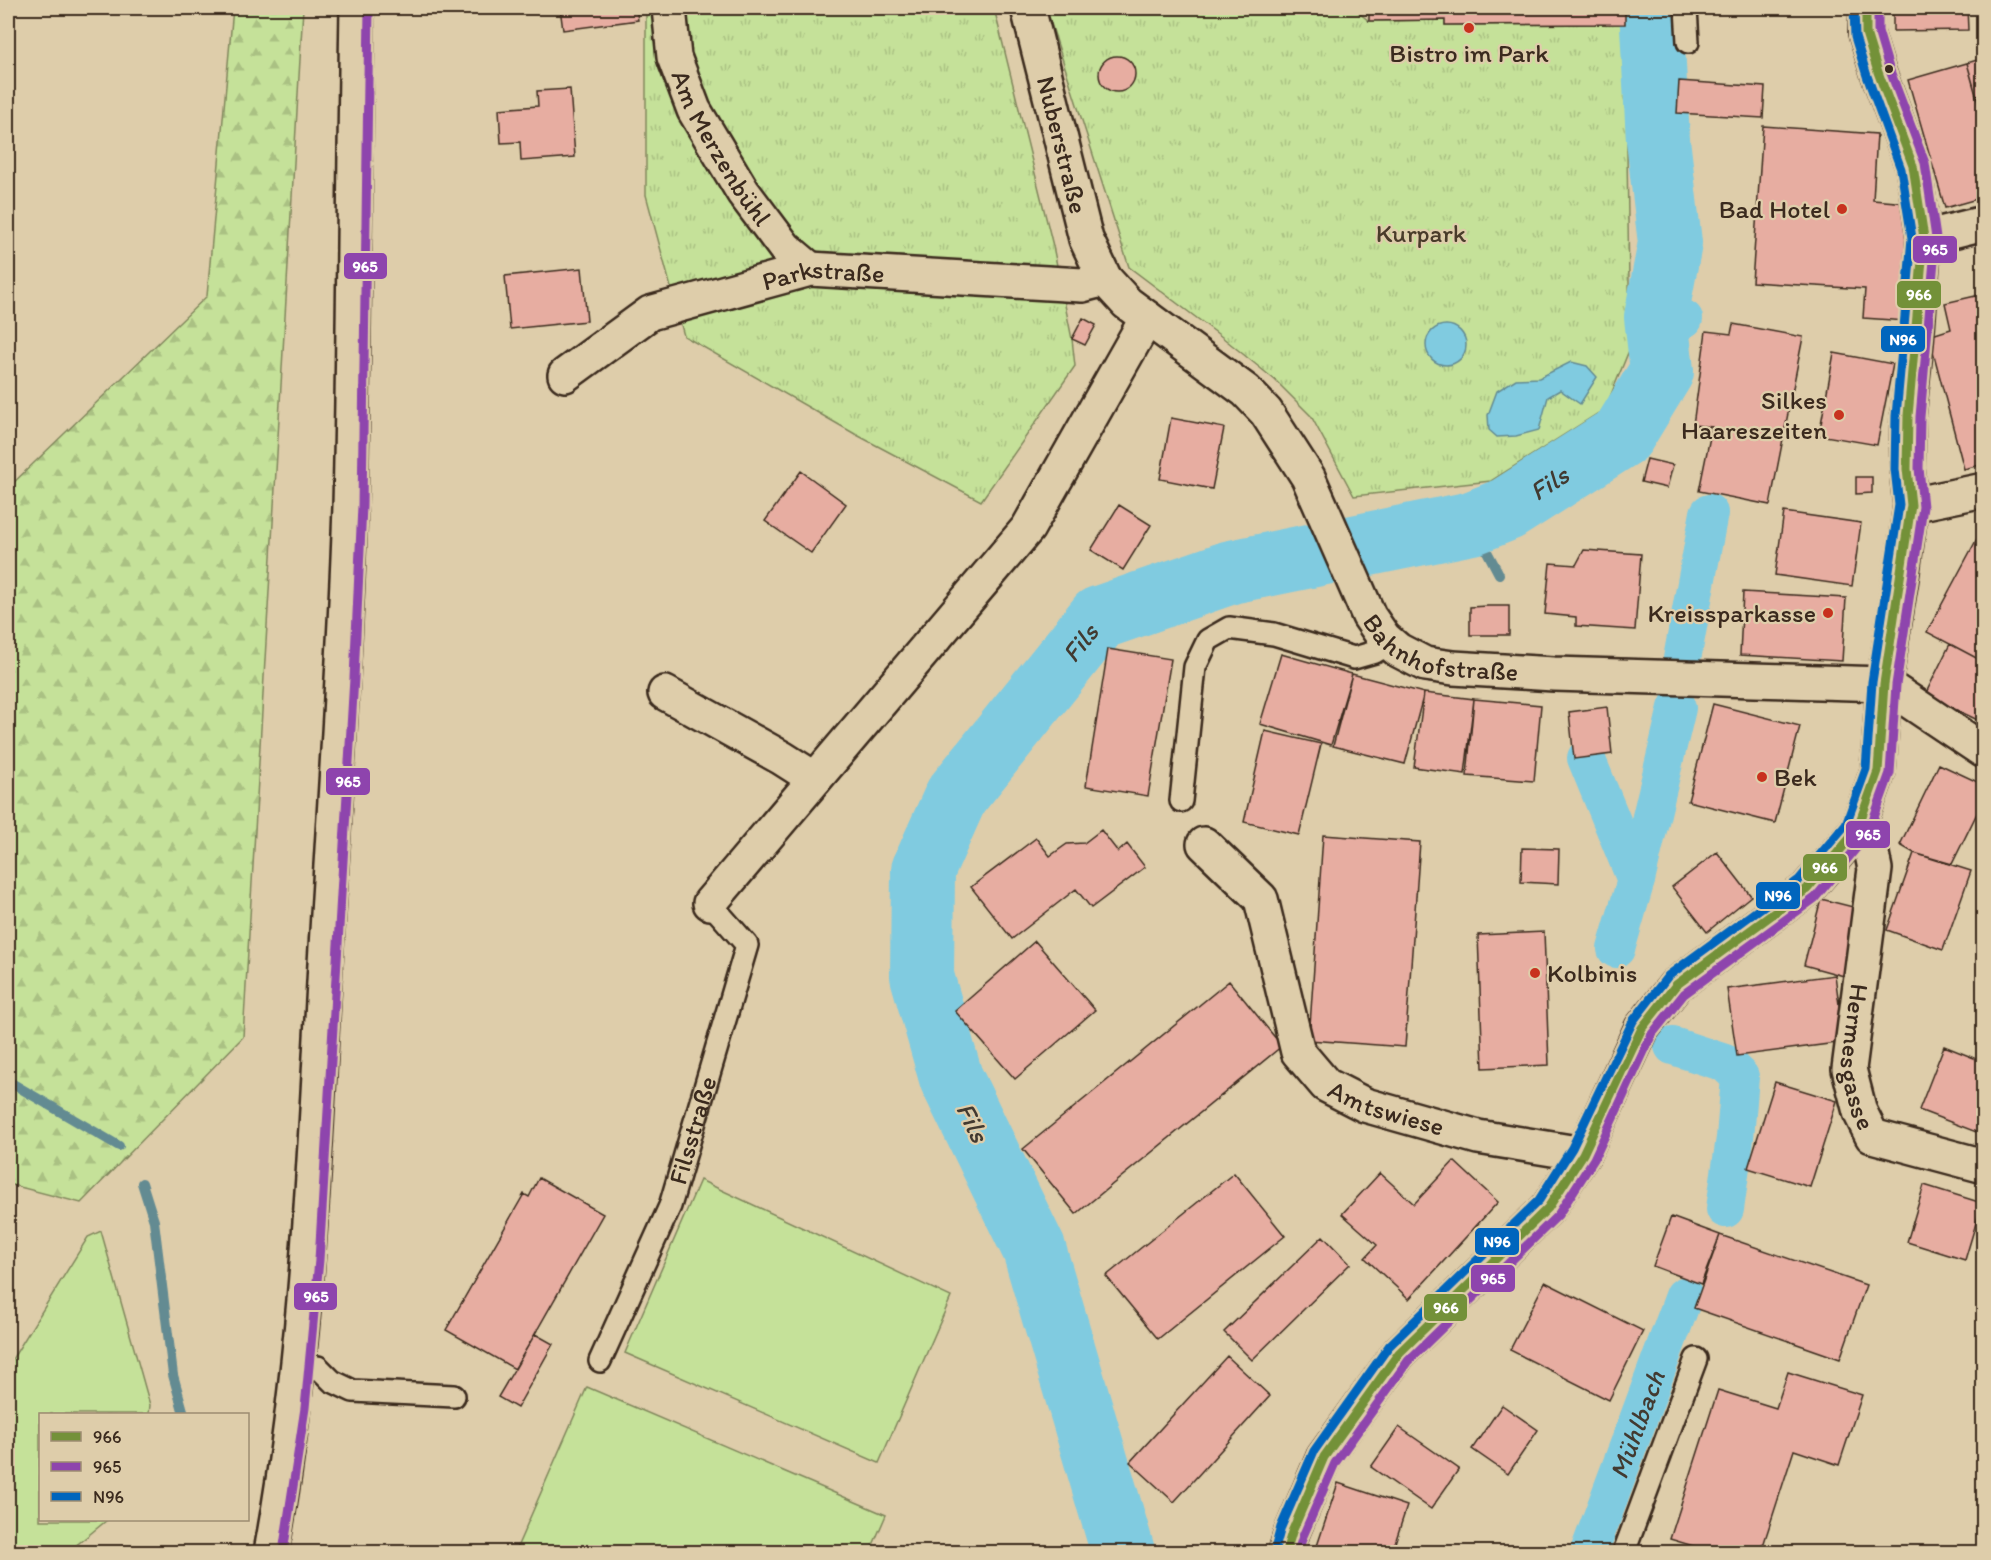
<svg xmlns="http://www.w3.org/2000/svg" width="1991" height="1560" font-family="Itim,sans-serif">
<defs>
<pattern id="forest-firs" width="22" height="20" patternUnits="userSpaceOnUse" patternTransform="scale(1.5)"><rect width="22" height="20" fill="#c5e199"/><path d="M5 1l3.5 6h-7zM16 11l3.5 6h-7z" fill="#aac183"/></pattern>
<pattern id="park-tufts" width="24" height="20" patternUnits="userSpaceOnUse" patternTransform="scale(1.5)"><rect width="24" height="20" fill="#c5e199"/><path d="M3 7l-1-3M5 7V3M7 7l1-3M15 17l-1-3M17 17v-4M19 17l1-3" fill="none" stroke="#aac183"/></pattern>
</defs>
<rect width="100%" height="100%" fill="#decdaa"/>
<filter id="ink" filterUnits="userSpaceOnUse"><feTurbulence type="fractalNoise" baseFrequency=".0167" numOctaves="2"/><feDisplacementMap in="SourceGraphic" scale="12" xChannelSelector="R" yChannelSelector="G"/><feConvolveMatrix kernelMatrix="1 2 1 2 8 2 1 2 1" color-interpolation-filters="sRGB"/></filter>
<g filter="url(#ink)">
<path fill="#c5e199" stroke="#80865c" stroke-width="1.5" d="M700 1180 951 1297 879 1463 625 1353Z
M101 1231 150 1405 149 1414H40V1520H107L68 1552H8V1366L88 1237Z
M587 1387 886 1515 870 1552H515Z"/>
<path fill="url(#forest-firs)" stroke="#80865c" stroke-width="1.5" d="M233 8H303L243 1037 81 1203 8 1184V488L207 296Z"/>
<path fill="url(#park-tufts)" stroke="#80865c" stroke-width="1.5" d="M646 8H994L1053 246 1072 339 1075 366 981 501 855 434 684 336 646 195Z
M1046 8H1353L1369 21 1445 20V25L1625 24 1630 348 1605 409 1491 481 1354 496 1311 416 1275 380 1222 337 1129 267Z"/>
<path fill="#80cbe0" stroke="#648b92" stroke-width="1.5" d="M1426 345a20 20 0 1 1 40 0a20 20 0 1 1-40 0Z
M1571 362 1587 366 1597 377 1580 404 1560 390 1548 397 1539 430 1516 436 1497 437 1489 430 1488 415 1497 391 1516 379 1539 378Z"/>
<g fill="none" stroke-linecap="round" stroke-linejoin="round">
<path stroke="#648b92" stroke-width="10" d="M1670 243 1691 245
M1472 523 1499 574
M8 1081 119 1146
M142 1183 154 1221 173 1375 184 1414"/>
<g stroke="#80cbe0" stroke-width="38">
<path d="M1656 317 1684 319"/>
<path d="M1682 659 1709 513"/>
<path d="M1586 758 1636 880 1616 949"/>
<path d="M1636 880 1677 708"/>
<path d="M1673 1046 1725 1063 1740 1077 1735 1138 1725 1209"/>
<path id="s1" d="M1589 1552 1684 1296"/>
</g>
<path stroke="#80cbe0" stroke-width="64" id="s2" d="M1123 1552 1034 1249 951 1078 922 976 923 870 956 796 1099 618 1231 572 1472 523 1507 509 1623 435 1662 371 1656 317 1670 243 1658 140 1651 8"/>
</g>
<path fill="#e7ada1" stroke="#3b2a1e" stroke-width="1.5" d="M560 8H636L638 20 563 30Z
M1369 8H1625V24L1445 25V20L1369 21Z
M1728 8H1787L1786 12Z
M1893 8H1967L1968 30 1893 31Z
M1099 74a18 18 0 1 1 36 0a18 18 0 1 1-36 0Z
M1984 58V112L1981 113 1967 63Z
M1967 63 1984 122V197L1945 208 1908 80Z
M1679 81 1765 87 1763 118 1677 113Z
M570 89 575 157 521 161 520 142 501 143 499 109 538 106 537 91Z
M1763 126 1877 134 1873 200 1907 203V321L1863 318 1865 289 1752 282Z
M582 268 587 321 510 329 505 276Z
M1984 294V464L1964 469 1929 336 1951 329 1945 303Z
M1083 318 1096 325 1085 345 1072 339Z
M1733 324 1803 337 1770 505 1699 491 1712 427 1693 425 1706 331 1731 334Z
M1834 353 1893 364 1877 445 1819 435Z
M1171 418 1224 428 1212 489 1160 479Z
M1647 459 1673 465 1667 488 1641 482Z
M801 471 846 504 811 553 765 521Z
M1856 477H1872V493L1856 494Z
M1119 505 1151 525 1123 570 1091 550Z
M1784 512 1861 523 1852 586 1775 575Z
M1979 535 1984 538V662L1927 632Z
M1584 550 1641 554 1635 630 1576 626V617L1545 614 1550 563 1576 565Z
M1743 592 1846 598 1842 661 1740 655Z
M1488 606H1509V635H1470V607Z
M1950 644 1984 662V723L1925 695Z
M1108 649 1171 659 1148 796 1086 786Z
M1281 654 1352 674 1331 745 1260 724Z
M1352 674 1424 693 1405 764 1333 746Z
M1424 693 1474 699 1465 774 1414 767Z
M1474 699 1541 705 1534 781 1467 776Z
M1713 704 1800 726 1775 823 1688 801Z
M1607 707 1612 754 1574 759 1569 712Z
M1265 731 1321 744 1299 835 1244 822Z
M1939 764 1984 785V799L1952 864 1914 853 1900 845Z
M1101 830 1118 852 1127 844 1145 867 1091 908 1076 889 1012 939 971 887 1036 838 1050 856 1067 844 1084 843Z
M1323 835 1420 842 1405 1047 1309 1040Z
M1522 848 1559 849 1558 884 1521 882Z
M1717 852 1751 896 1707 932 1672 887Z
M1914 853 1971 871 1943 950 1887 930Z
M1821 899 1861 909 1844 976 1804 965Z
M1544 932 1549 1065 1483 1068 1478 935Z
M1035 941 1095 1010 1015 1079 955 1011Z
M1835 975 1844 1042 1737 1056 1727 989Z
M1229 981 1282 1046 1076 1214 1023 1149Z
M1944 1046 1984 1062V1135L1919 1110Z
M1775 1082 1837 1101 1810 1187 1748 1168Z
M1454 1161 1498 1202 1409 1299 1365 1258 1377 1245 1342 1214 1380 1173 1414 1204Z
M1234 1173 1285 1236 1158 1339 1106 1276Z
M539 1178 603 1214 515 1369 446 1330 524 1194 529 1197Z
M1924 1185 1982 1203 1965 1260 1907 1242Z
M1671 1217 1720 1235 1701 1284 1653 1266Z
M1720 1235 1866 1285 1840 1359 1694 1308Z
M1323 1236 1350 1264 1252 1360 1224 1332Z
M1545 1282 1643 1331 1609 1400 1510 1350Z
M535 1334 553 1344 517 1408 498 1397Z
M1227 1356 1270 1396 1174 1502 1130 1462Z
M1788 1372 1862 1395 1839 1465 1794 1450 1761 1552H1713L1670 1539 1718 1390 1776 1408Z
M1502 1405 1538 1430 1508 1474 1472 1449Z
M1399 1427 1459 1469 1431 1509 1371 1467Z
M1338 1483 1407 1506 1392 1552H1315Z"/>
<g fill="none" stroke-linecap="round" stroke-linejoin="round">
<g stroke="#3b2a1e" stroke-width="26">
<g id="service">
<path d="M1686 8 1688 42"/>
<path d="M1181 801 1195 667 1208 640 1229 628 1274 634 1354 658 1375 652 1390 643"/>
<path id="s3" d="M600 1361 670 1206 747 945 710 903"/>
<path d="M318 1367 332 1381 353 1391 454 1396"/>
<path d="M1624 1552 1696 1359"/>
</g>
</g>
<g stroke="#3b2a1e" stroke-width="38">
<g id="minor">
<path id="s4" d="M669 8 674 57 694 110 743 192 785 248 810 269"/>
<path id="s5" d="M1028 8 1086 239 1105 279 1127 303 1246 391 1266 412 1308 477 1369 616 1384 638 1398 650 1425 664 1453 668 1554 674 1884 684"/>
<path d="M1924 238 1984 223"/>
<path id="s6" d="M565 375 650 313 810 269 1082 285 1105 279"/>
<path d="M1911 505 1984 490"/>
<path d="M1884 684 1984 751"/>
<path d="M665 693 782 758 815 779"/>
<path id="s7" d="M1857 830 1871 849 1875 869 1849 1069 1860 1112 1872 1136 1984 1166"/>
<path id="s8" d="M1204 844 1261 899 1298 1052 1326 1085 1365 1105 1478 1137 1583 1154"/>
<path d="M710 903 1028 528 1147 318"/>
<path d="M1286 1552 1292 1532 1324 1457 1399 1353 1548 1208 1583 1154 1642 1028 1676 985 1807 889 1857 830 1878 771 1884 684 1902 572 1911 505 1907 469 1908 416 1916 343 1924 238 1913 166 1878 72 1866 33V8"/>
</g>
</g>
<g stroke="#3b2a1e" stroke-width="38">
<path id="primary" d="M271 1552C307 1358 314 1161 325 964 334 811 345 658 350 506 354 340 354 173 357 8"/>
</g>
<use href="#service" stroke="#decdaa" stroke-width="21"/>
<use href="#minor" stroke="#decdaa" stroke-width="33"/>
<use href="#primary" stroke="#decdaa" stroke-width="33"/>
<g stroke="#decdaa" stroke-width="14">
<path id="bus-1" d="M1286 1552 1292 1532 1324 1457 1399 1353 1548 1208 1583 1154 1642 1028 1676 985 1807 889 1857 830 1878 771 1884 684 1911 505 1907 469 1908 416 1924 238 1913 166 1878 72 1866 33V8"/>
</g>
<g stroke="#decdaa" stroke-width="14">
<path id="bus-2" d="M283 1552 305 1408 319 1260 354 678 362 506 369 8
M1298 1552 1303 1536 1335 1463 1408 1361 1558 1215 1594 1159 1652 1034 1684 994 1815 898 1868 834 1890 773 1896 685 1923 507 1919 468 1920 417 1936 238 1925 163 1889 68 1878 31V8"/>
</g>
<g stroke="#decdaa" stroke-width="14">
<path id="bus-3" d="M1275 1549 1281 1527 1314 1451 1389 1346 1539 1200 1572 1148 1633 1021 1668 976 1799 880 1846 824 1866 769 1872 682 1899 505 1895 469 1896 416 1912 238 1901 169 1867 76 1855 37 1854 8"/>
</g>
<use href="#bus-1" stroke="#739139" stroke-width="9"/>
<use href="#bus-2" stroke="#8e44ad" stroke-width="9"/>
<use href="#bus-3" stroke="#0065bd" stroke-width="9"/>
</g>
</g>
<g fill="#c8321e" stroke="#decdaa" stroke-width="2">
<circle cx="1469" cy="28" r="6"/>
<circle cx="1842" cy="209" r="6"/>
<circle cx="1839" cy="415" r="6"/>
<circle cx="1828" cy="613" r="6"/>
<circle cx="1762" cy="777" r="6"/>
<circle cx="1535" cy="973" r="6"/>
</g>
<circle fill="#3b2a1e" stroke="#decdaa" stroke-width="2" cx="1889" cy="69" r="5"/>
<g text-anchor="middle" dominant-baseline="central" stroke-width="4.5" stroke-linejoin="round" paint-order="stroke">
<g font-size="26" fill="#3b2a1e" stroke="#decdaa" text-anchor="end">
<text x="1469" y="53" text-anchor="middle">Bistro im Park</text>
<text x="1830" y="209">Bad Hotel</text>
<text x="1827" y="400">Silkes<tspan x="1827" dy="30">Haareszeiten</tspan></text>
<text x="1816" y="613">Kreissparkasse</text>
<text x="1774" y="777" text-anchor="start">Bek</text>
<text x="1547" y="973" text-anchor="start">Kolbinis</text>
</g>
<g font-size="26" fill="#3b2a1e" stroke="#decdaa">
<text stroke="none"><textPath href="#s5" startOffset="141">Nuberstraße</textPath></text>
<text stroke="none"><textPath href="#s4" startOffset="152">Am Merzenbühl</textPath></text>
<text stroke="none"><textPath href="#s6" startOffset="284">Parkstraße</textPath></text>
<text stroke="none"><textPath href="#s5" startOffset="806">Bahnhofstraße</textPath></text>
<text stroke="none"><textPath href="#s7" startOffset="234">Hermesgasse</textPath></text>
<text stroke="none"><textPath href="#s8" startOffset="345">Amtswiese</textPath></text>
<text stroke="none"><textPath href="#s3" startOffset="249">Filsstraße</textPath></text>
</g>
<g font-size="26" fill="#493c2a" stroke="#decdaa">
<text x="1421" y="233">Kurpark</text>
</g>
<g font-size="27" font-style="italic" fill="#423a31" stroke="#decdaa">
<text stroke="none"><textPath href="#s2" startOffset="1500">Fils</textPath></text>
<text stroke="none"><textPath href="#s2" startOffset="996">Fils</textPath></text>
<text transform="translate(973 1122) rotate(64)">Fils</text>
<text stroke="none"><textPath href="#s1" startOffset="136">Mühlbach</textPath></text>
</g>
</g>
<g stroke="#decdaa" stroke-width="2">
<rect x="1912" y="235" width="46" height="29" rx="6" fill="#8e44ad"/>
<rect x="343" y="252" width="45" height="28" rx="6" fill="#8e44ad"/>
<rect x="1896" y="280" width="46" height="29" rx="6" fill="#739139"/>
<rect x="1880" y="325" width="46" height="28" rx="6" fill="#0065bd"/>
<rect x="325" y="767" width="46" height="29" rx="6" fill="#8e44ad"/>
<rect x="1845" y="820" width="46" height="29" rx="6" fill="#8e44ad"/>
<rect x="1802" y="853" width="46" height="29" rx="6" fill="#739139"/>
<rect x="1755" y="881" width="46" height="29" rx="6" fill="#0065bd"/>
<rect x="1474" y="1227" width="46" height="29" rx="6" fill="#0065bd"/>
<rect x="1470" y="1264" width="46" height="29" rx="6" fill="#8e44ad"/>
<rect x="293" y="1282" width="45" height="29" rx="6" fill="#8e44ad"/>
<rect x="1423" y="1293" width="45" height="29" rx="6" fill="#739139"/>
</g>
<g font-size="16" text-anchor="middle" font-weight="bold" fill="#fff">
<text x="1935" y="255">965</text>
<text x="365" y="272">965</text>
<text x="1919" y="300">966</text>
<text x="1903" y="345">N96</text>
<text x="348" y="787">965</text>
<text x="1868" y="840">965</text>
<text x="1825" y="873">966</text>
<text x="1778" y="901">N96</text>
<text x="1497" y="1247">N96</text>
<text x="1493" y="1284">965</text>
<text x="316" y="1302">965</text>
<text x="1446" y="1313">966</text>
</g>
<rect width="1991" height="1560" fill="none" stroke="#decdaa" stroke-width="30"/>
<rect x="15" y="15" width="1961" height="1530" fill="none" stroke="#3b2a1e" stroke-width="2" filter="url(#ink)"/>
<rect x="39" y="1413" width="210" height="108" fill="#decdaa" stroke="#9d8c72" stroke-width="1.5"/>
<rect x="51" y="1432" width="30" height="9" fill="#739139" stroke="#9d8c72" stroke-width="1.5"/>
<text x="93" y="1443" font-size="18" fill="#3b2a1e">966</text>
<rect x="51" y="1462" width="30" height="9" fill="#8e44ad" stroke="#9d8c72" stroke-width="1.5"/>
<text x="93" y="1473" font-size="18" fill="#3b2a1e">965</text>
<rect x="51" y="1492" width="30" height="9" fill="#0065bd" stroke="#9d8c72" stroke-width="1.5"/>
<text x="93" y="1503" font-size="18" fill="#3b2a1e">N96</text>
</svg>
